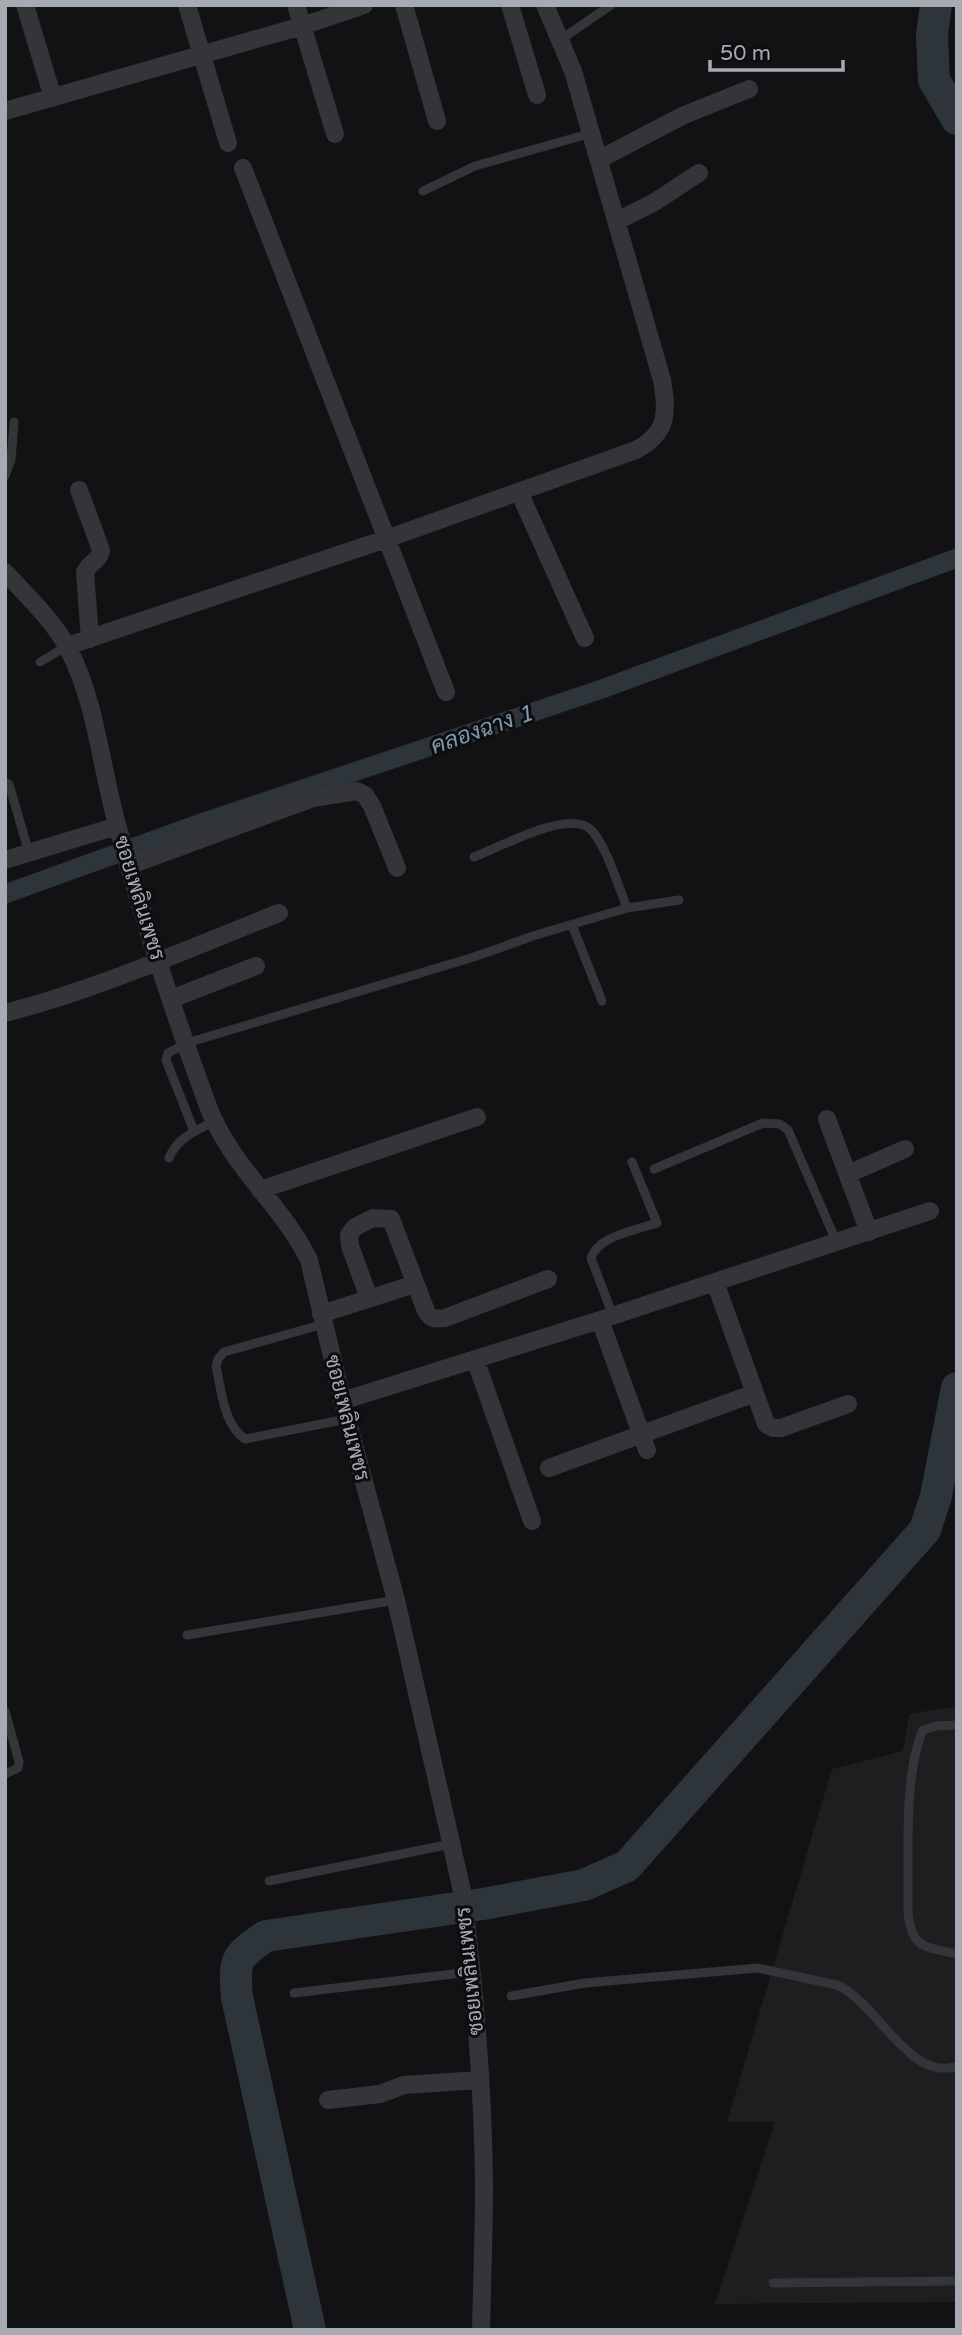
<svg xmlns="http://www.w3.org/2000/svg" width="962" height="2335" font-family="'Varela Round',Sarabun,sans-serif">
<rect width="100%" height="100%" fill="#121214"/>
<path fill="#1e1e20" d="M957 1706V2302L715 2304 775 2122H727L832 1769 903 1751 909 1714Z"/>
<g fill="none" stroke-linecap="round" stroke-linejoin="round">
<path stroke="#2d353b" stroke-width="19" d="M5 894 204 822 602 689 957 558"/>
<path stroke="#2d353b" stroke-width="32" d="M936 5 932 35 934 80 957 119
M310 2330 237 1997C234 1959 235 1957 266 1936L483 1904 584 1885 627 1866 925 1530 936 1496 957 1388"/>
<path stroke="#343538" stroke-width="9" d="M560 40 611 5
M423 191 475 166 592 133
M5 476 11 460 14 422
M40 662 67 646
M5 782 9 784 29 853
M474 857C498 848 569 809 590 829 605 842 619 888 627 908
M572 925 602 1001
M194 1131 166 1060 168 1053 187 1043 474 957 533 936 627 908 679 900
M169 1158C178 1137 195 1131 215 1121
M654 1169 763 1123 780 1124 788 1130 837 1243
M613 1316 591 1258C598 1236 636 1230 657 1223L632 1162
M324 1324 224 1352 218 1359 216 1367C222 1391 223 1424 245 1439L347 1419
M187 1635 396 1600
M5 1711 19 1762 18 1768 5 1774
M957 1725 936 1726 923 1730C903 1775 909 1859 908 1911 911 1948 924 1947 957 1954
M269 1881 451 1844
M294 1993 470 1972
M511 1996 585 1983 758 1968 837 1985C877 2002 910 2083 957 2066
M773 2283 957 2281"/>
<path stroke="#343538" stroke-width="18" d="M25 5 53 98
M187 5 228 143
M296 5 335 134
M404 5 437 121
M510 5 537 95
M5 111 302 26 364 5
M600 159 682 116 749 89
M243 168 446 692
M617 221 653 203 699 173
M79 490 101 550C100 561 89 562 85 572L90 639
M519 492 585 638
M5 572C27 596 54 621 69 650 97 705 101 769 118 828 144 922 174 1014 208 1106 231 1167 281 1203 309 1260L347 1419 396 1600 462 1891C475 1988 483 2087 484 2185 484 2233 482 2282 481 2330
M67 646 386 539 636 450C668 433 668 412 662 380L573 71 545 5
M5 860 117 826
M128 866 313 798 357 791 365 795 372 806 397 868
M171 999 256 966
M5 1013C99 989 189 948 279 913
M827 1119 869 1232
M848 1174 905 1149
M260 1190 477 1117
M715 1282 766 1424 773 1428H781L848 1404
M369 1298 350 1246 349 1235 355 1227 373 1218 391 1219 426 1311C431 1320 436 1319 445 1318L548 1279
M321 1314 415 1284
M600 1320 647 1450
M475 1359 532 1521
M342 1401 600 1320 930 1211
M549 1468 755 1393
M328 2100 380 2094 404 2085 479 2080"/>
</g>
<g text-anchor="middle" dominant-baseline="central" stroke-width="6" stroke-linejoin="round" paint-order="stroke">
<g font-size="21" fill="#a5aab3" stroke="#0d0d0f">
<text transform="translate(139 898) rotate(73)">ซอยเพลินเพชร</text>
<text transform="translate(347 1418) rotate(76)">ซอยเพลินเพชร</text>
<text transform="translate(470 1971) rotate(-96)">ซอยเพลินเพชร</text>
</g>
<g font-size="23" font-style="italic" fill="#7e99ab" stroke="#0d0d0f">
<text transform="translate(482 730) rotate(-19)">คลองฉาง 1</text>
</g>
</g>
<rect width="962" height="2335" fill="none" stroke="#a5aab3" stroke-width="14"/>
<path d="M710 60v10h133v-10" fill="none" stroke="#a5aab3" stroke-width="3.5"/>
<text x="720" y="60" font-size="21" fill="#a5aab3" stroke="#0d0d0f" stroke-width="5" paint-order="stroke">50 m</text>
</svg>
